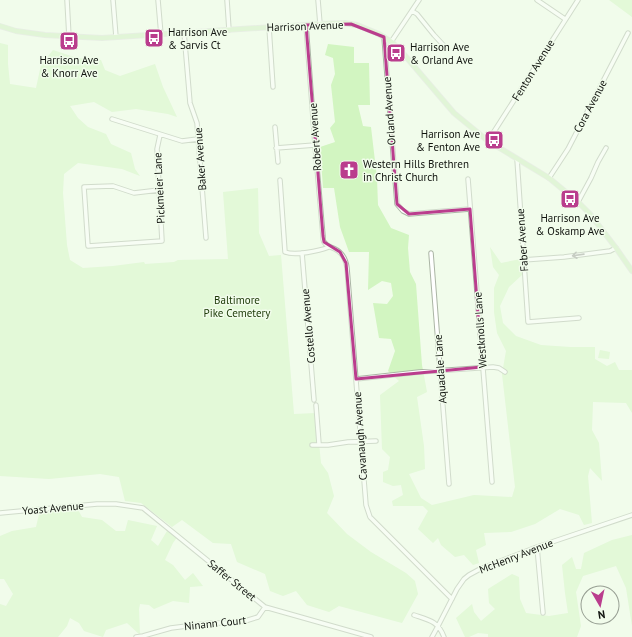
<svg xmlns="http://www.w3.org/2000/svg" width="632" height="637" font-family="'PT Sans',sans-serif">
<rect width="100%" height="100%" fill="#f1fceb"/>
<path fill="#d2f5c1" d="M609 0H632V17Z
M0 43 8 45V64L10 84 36 88 41 65 53 50 77 58 101 60 105 70 120 76 155 64 163 87 171 104 177 117 168 114 136 109 112 112 94 102 70 106 78 118 88 127 106 134 111 144 131 153 135 169 140 176 122 169 78 163 64 174 63 193 67 245 70 260 83 268 113 266 144 262 145 264 174 262 178 260 228 259 223 192 258 188 259 233 269 256 281 255 294 414 316 413 321 463 328 473 334 496 327 513 347 534 371 552 406 573 415 581 418 594 402 623 339 606 329 612 307 605 296 591 283 596 270 591 265 574 237 562 231 544 213 543 182 520 172 527 141 503 125 501 119 477 100 474 49 479 0 476Z
M328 44 354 47V63H369L370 105H358L363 126 371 127 377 178 378 205 391 228 409 235 408 248 410 272 416 284 422 365 427 392 417 397 424 446 425 469 409 474 421 498 432 505 474 495 512 497 515 487 502 374 506 351 497 333 494 312V288L499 275 493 267 490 247 501 263 521 259 522 275 509 287 500 306 503 323 516 336 541 345 570 347H595V359L607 366 615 362 619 370H632V413L626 403 593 402 592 430 599 443 602 481 590 468 588 476 592 523 584 525 579 515 560 509 535 524 511 532 484 533 486 545 476 550 479 563 473 565 464 555 455 557 441 545 438 538 433 543 418 529 428 511 423 506H393L392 501 403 495 401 485 393 486 383 482V472L388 470 390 457 382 449 380 395 399 381 388 371 395 351 391 339 379 338 373 303 387 304 393 296 391 283 382 281 368 290 369 252H349L340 227 334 188H323L320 147 335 142 330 128 335 122 331 85 335 74 333 58 325 55Z
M600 350 610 352 609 359 598 358Z
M76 506 82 517 102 520 116 531H125L128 520 157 526 151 540 158 546 167 531 170 529 178 536 173 543 165 560 173 565 185 580 193 573 203 586 190 587 189 603 173 601 154 609 149 605 140 604 139 609 140 635 127 623 106 630 103 637 84 631 79 623 70 618 67 626 58 637H0V604L6 606 13 594 4 579H0V536L12 531 36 527 40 510Z
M632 535V626L626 588 616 566 583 576 576 592 581 626 577 637H488V634L478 633 469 637H465L456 618 472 604 474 612 481 621 495 609 489 603 488 589 512 574 519 577 520 599 526 613 549 616 568 613 565 593 562 565 572 557 576 569H581L584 553 612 540Z"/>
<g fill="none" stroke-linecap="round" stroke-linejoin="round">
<g stroke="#abb5a5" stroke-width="5.5">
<path id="minor" d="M67 0 69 37
M113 0 116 37
M158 0 161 35
M227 0 229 30
M318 0 320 24
M537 0 565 19
M412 11 417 14 434 35 447 49
M306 25 315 145 323 236C323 238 323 241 324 242 327 247 331 247 335 249 343 253 346 260 347 268L366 505 370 517 452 599
M269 27 273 87
M184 32 190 103 197 123 206 238
M384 37 397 204 403 211 409 214 470 209
M391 42 419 0
M112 119 182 141 198 139
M275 127 278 162
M488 141 578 0
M276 148 315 145
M517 159 528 322 579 318
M549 178 568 149 628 33
M468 179 492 482
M280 180 285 252C295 256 319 251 329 247
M159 190 134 193 113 186 84 187 88 246 162 241 157 149 160 135
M578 202 591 178 598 162 606 148
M302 253 314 400
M431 253 449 484
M523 260 564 257 610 251 616 248
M356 379 419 372 493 367 499 368 505 372
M316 405 319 444
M312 445H328L348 442 376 441
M0 513 97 504H116L143 508 265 607 371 637
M537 547 543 613
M414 615C429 620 438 621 444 637
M136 637 143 636 171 628 211 623H231L245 621 258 617 265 607
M432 637 438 626 457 589 464 579 469 575 480 569 537 547 632 515"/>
</g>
<g stroke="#dededd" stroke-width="6">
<path id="major" d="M0 26 16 31 45 35 102 38 320 24 345 23 357 25 379 34 393 43 401 51 454 113 488 141 549 178 578 202 590 214 616 248 632 271"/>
</g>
<use href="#minor" stroke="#fff" stroke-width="3.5"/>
<use href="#major" stroke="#cfedbf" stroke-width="4.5"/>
</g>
<defs><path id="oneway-shaft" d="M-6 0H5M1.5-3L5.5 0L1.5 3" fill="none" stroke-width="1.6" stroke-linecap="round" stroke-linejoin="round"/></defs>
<use stroke="#949593" href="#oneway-shaft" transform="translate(578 255) rotate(172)"/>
<path d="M0 0H632V637H0ZM351 24 384 37 397 204 409 214 470 209 482 367 356 379 346 263 340 252 324 242 323 236 306 25Z" fill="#f1fceb" fill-opacity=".55" fill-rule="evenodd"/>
<path fill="none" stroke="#ba3d8d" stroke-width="3" stroke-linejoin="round" d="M351 24 384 37 397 204 409 214 470 209 482 367 356 379 346 263 340 252 324 242 323 236 306 25Z"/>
<defs>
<g id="bus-square" transform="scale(1)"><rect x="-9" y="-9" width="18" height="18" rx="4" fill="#ba3d8d" stroke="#f1fceb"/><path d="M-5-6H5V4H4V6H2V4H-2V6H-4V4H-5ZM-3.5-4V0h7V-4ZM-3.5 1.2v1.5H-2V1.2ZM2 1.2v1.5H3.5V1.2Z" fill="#fff"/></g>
<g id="church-square" transform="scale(1)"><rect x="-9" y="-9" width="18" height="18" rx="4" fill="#ba3d8d" stroke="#f1fceb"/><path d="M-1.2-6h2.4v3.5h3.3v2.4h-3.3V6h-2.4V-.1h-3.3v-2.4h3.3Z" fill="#fff"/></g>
</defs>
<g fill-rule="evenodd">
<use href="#bus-square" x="154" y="38"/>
<use href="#bus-square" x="69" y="41"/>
<use href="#bus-square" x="396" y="53"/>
<use href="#bus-square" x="494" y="140"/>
<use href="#church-square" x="349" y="170"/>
<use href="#bus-square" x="570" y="199"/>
</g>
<g text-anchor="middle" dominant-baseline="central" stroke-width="3" stroke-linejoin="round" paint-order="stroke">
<g font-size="11" fill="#11140f" stroke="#f1fceb">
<text transform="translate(305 26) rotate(-2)">Harrison Avenue</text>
<text transform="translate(533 70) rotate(-58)">Fenton Avenue</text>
<text transform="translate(590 106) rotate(-62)">Cora Avenue</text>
<text transform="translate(389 111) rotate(-94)">Orland Avenue</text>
<text transform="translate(315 137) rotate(-94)">Robert Avenue</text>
<text transform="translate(200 159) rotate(-94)">Baker Avenue</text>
<text transform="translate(159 188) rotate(-93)">Pickmeier Lane</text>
<text transform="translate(522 240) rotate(-94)">Faber Avenue</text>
<text transform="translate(308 326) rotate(-95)">Costello Avenue</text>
<text transform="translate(480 330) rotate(-94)">Westknolls Lane</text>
<text transform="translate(440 369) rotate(-94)">Aquadale Lane</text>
<text transform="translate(360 436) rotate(-94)">Cavanaugh Avenue</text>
<text transform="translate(53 508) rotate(-5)">Yoast Avenue</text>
<text transform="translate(516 556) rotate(-21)">McHenry Avenue</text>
<text transform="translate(232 580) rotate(39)">Saffer Street</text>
<text transform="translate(215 623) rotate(-6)">Ninann Court</text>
</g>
<g font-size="11" fill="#11140f" stroke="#f1fceb" text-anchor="start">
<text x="168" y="32">Harrison Ave<tspan x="168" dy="13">&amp; Sarvis Ct</tspan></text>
<text x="410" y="47">Harrison Ave<tspan x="410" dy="13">&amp; Orland Ave</tspan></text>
<text x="69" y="60" text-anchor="middle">Harrison Ave<tspan x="69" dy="13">&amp; Knorr Ave</tspan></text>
<text x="480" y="134" text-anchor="end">Harrison Ave<tspan x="480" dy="13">&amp; Fenton Ave</tspan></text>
<text x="363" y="164">Western Hills Brethren<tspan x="363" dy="13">in Christ Church</tspan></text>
<text x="570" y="218" text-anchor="middle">Harrison Ave<tspan x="570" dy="13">&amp; Oskamp Ave</tspan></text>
</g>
<g font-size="11" fill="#1b3806" stroke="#f1fceb">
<text x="237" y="300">Baltimore<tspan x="237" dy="13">Pike Cemetery</tspan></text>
</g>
</g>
<g transform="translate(600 605) rotate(171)"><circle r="19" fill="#f1fceb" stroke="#979f93"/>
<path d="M0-3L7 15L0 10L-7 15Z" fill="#ba3d8d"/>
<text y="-6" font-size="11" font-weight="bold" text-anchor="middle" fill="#11140f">N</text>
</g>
</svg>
